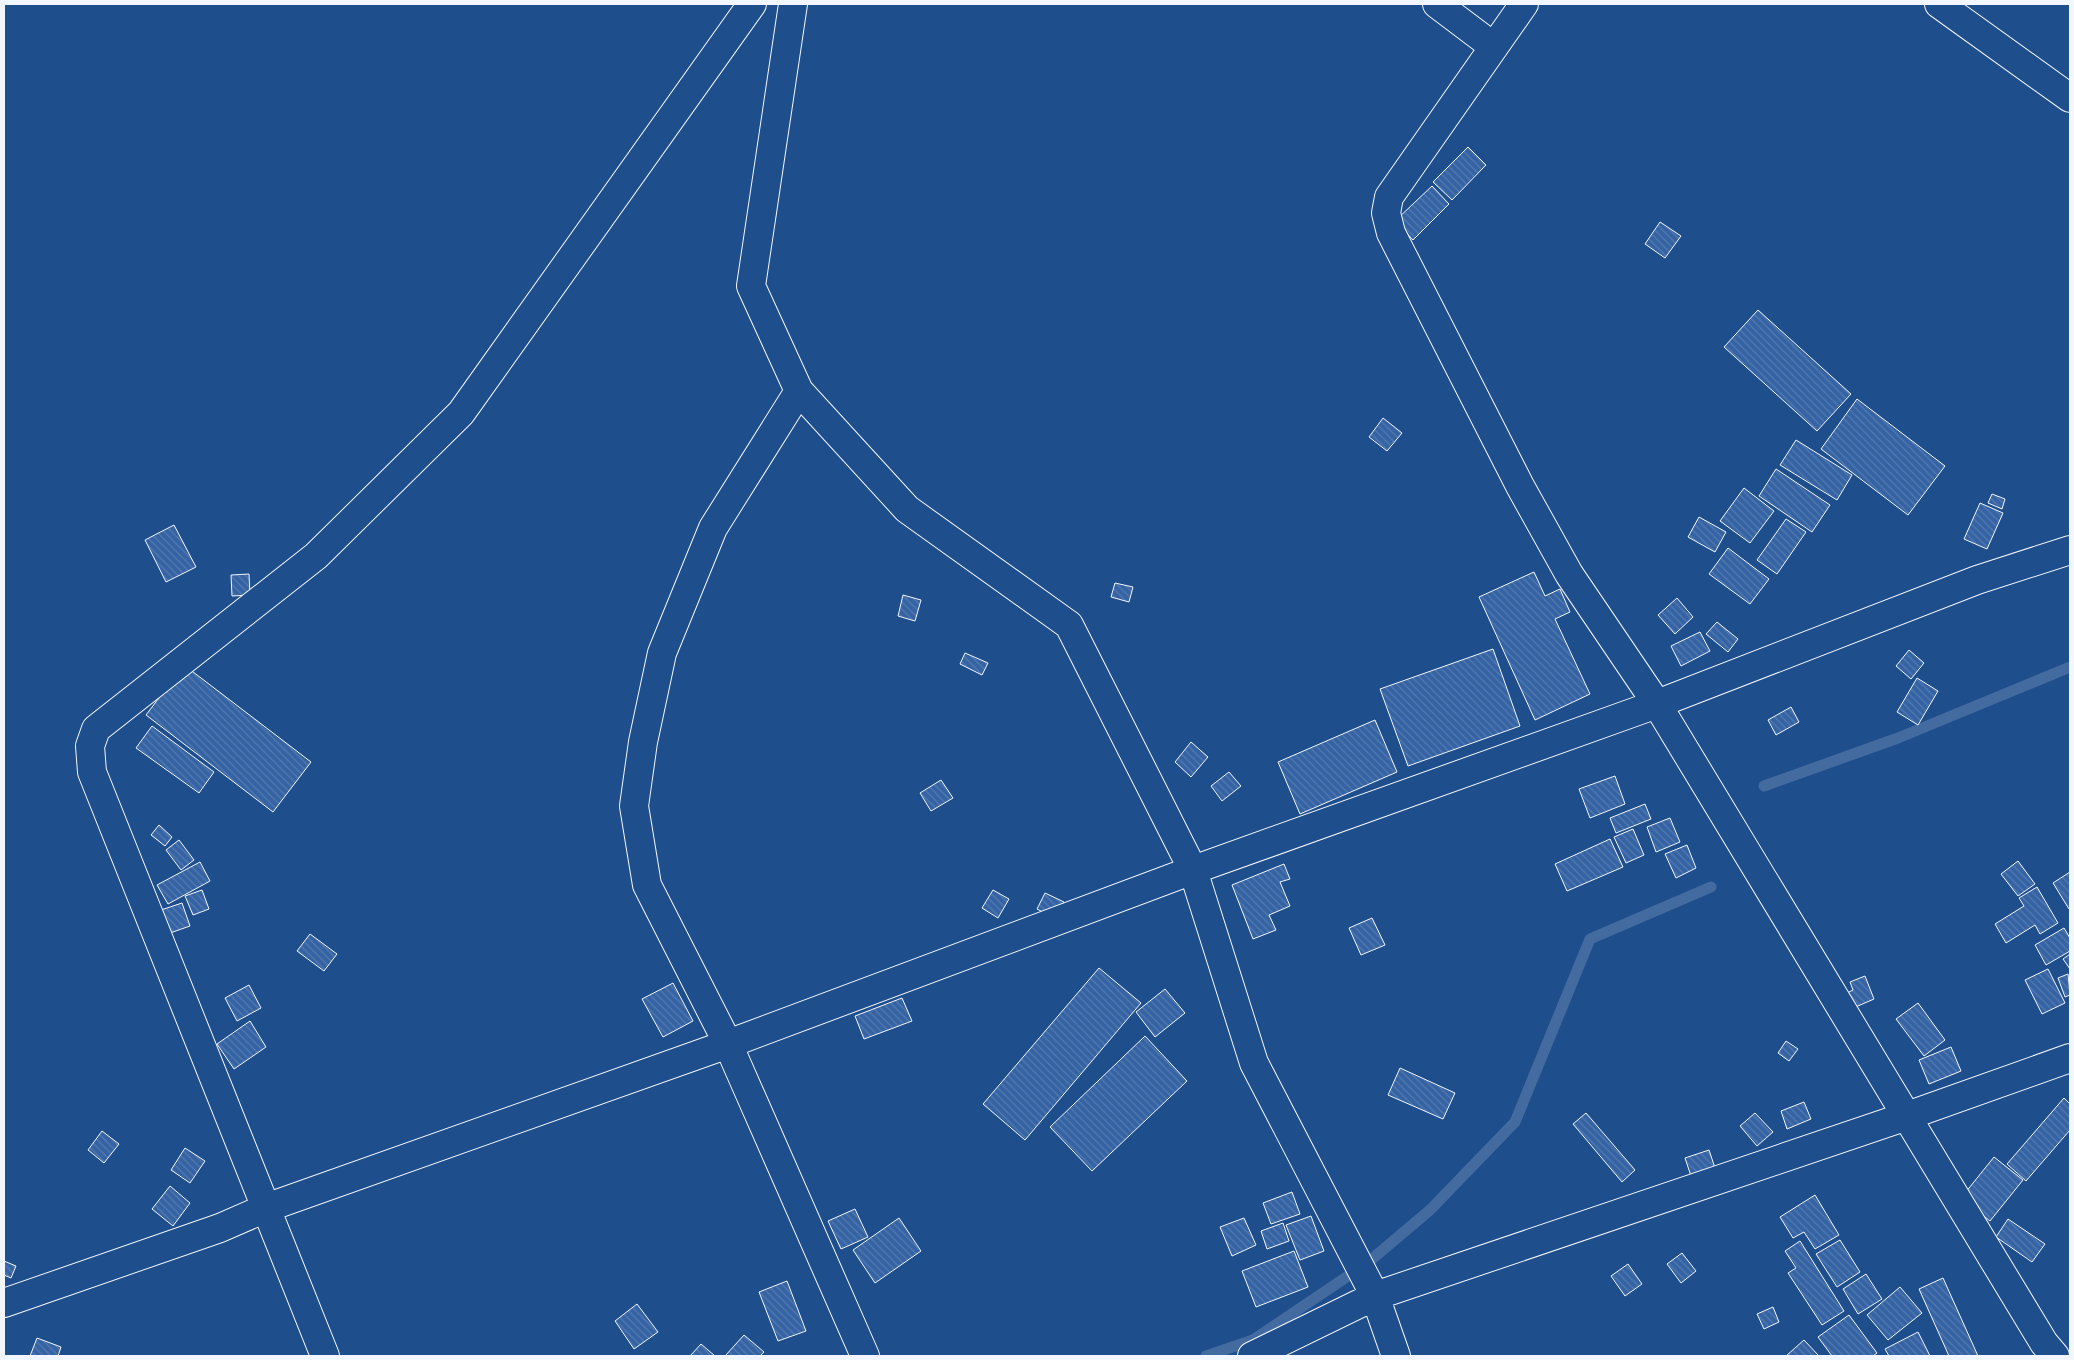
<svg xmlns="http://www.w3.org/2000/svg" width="2074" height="1360" font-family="Barlow,sans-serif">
<defs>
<pattern id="building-back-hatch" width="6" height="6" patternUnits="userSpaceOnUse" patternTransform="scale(1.25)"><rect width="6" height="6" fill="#3563a3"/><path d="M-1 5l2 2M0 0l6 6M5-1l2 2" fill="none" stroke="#537ab1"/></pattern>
</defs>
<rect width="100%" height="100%" fill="#1f4e8c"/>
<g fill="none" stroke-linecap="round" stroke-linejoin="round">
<path stroke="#446ba0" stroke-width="11" d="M1764 786 1898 738 2070 667
M1372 1259 1430 1210 1515 1122 1590 939 1711 887
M1206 1356 1253 1340 1351 1274"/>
</g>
<path fill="url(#building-back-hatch)" stroke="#f2f6ff" d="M1468 147 1486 165 1452 200 1433 182Z
M1432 186 1449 204 1413 240 1395 221Z
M1660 222 1681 236 1665 258 1645 244Z
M1758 310 1851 394 1817 431 1724 347Z
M1857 399 1945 466 1908 515 1821 449Z
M1383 418 1402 433 1387 451 1369 437Z
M1796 440 1852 475 1837 500 1780 465Z
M1776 469 1830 505 1812 532 1759 496Z
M1744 488 1774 511 1750 543 1720 521Z
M1992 494 2005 499 2002 509 1988 503Z
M1980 503 2003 513 1987 549 1964 539Z
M1699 517 1726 532 1715 552 1688 537Z
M1786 519 1806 532 1777 574 1757 560Z
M174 525 196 567 166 582 145 540Z
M1728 548 1769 579 1750 604 1709 574Z
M1534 572 1545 596 1560 589 1570 612 1555 619 1590 694 1535 720 1479 597Z
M249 574 250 595 232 596 231 575Z
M1115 583 1133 587 1129 602 1111 597Z
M903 595 921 600 915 621 898 616Z
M1677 598 1693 617 1675 634 1658 615Z
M1717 622 1738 639 1728 652 1706 634Z
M1700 632 1710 651 1681 666 1671 646Z
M1493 649 1520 726 1408 766 1380 689Z
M1909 650 1924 663 1911 679 1896 666Z
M965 653 988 663 982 675 960 664Z
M184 665 311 762 273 812 146 715Z
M1917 678 1938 691 1918 725 1897 712Z
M1791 707 1799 722 1776 735 1768 720Z
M1375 720 1397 772 1300 814 1278 762Z
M152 726 214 772 199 793 136 748Z
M1191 742 1208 757 1191 777 1175 762Z
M1229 772 1241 786 1222 801 1211 786Z
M1615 776 1625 804 1590 818 1579 789Z
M941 780 953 798 931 811 920 793Z
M1645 804 1651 819 1616 833 1610 818Z
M1670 818 1680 842 1656 852 1647 827Z
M159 825 172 837 165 846 151 835Z
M1633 829 1644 855 1626 863 1614 837Z
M1610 839 1623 867 1567 891 1555 864Z
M179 840 194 860 181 870 166 850Z
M1687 845 1696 868 1676 878 1665 854Z
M2018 861 2035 884 2018 896 2001 874Z
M200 862 210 881 168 904 157 885Z
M1284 864 1290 879 1280 882 1290 906 1269 915 1276 930 1253 939 1232 885Z
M2070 872V908L2069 909 2053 883Z
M2037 887 2058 923 2040 934 2035 925 2006 943 1995 924 2024 906 2019 898Z
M202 890 209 909 193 915 185 896Z
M993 890 1009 899 998 918 982 908Z
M1045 893 1064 902 1056 919 1037 909Z
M182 903 190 926 170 933 161 910Z
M1372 918 1385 945 1361 955 1349 928Z
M2064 928 2070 938V951L2046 965 2035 945Z
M310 934 337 954 324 971 297 951Z
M2070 954V969L2063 959Z
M1099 968 1141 1003 1025 1140 983 1104Z
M2048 969 2065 1003 2042 1014 2025 980Z
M2068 974 2070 995 2065 997 2058 978Z
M1865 976 1874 999 1851 1009 1845 994 1853 990 1850 982Z
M673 983 693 1021 663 1037 642 999Z
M249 985 261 1008 237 1021 225 998Z
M1165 989 1185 1013 1155 1037 1136 1012Z
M902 998 912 1021 864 1039 855 1016Z
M1918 1003 1945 1040 1924 1056 1896 1019Z
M250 1021 266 1047 234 1069 217 1044Z
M1145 1036 1187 1081 1092 1171 1050 1127Z
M1786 1041 1798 1049 1789 1061 1778 1053Z
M1951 1047 1961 1071 1929 1084 1919 1060Z
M1400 1068 1455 1093 1443 1119 1388 1095Z
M2064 1098 2070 1104V1130L2026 1181 2007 1164Z
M1804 1102 1811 1119 1787 1129 1781 1111Z
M1586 1113 1635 1170 1622 1182 1573 1124Z
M1755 1113 1773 1132 1757 1146 1740 1126Z
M102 1131 119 1144 104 1163 88 1150Z
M185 1148 205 1161 190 1183 171 1170Z
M1709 1150 1717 1174 1693 1182 1685 1158Z
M1994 1157 2023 1180 1990 1221 1961 1198Z
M170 1186 190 1203 173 1226 152 1209Z
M1292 1192 1300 1214 1271 1224 1263 1203Z
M1815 1195 1839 1235 1815 1249 1804 1232 1793 1238 1780 1217Z
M855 1209 868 1237 841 1249 828 1221Z
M1311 1216 1324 1251 1300 1260 1286 1225Z
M899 1218 921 1251 875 1283 853 1250Z
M1244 1218 1256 1245 1232 1256 1220 1227Z
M2008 1219 2045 1244 2032 1262 1996 1237Z
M1283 1223 1289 1241 1267 1249 1261 1231Z
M1840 1240 1860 1272 1837 1287 1816 1254Z
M1800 1241 1844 1311 1822 1325 1788 1273 1796 1268 1785 1251Z
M1294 1251 1308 1287 1256 1307 1242 1271Z
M1682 1253 1696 1271 1681 1283 1667 1264Z
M4 1261 16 1266 11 1278 4 1275Z
M1628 1264 1642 1284 1625 1296 1611 1276Z
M1866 1274 1882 1299 1858 1314 1843 1289Z
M1943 1278 1978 1356H1949L1919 1289Z
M787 1281 806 1331 778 1341 759 1292Z
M1900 1287 1922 1313 1888 1340 1867 1315Z
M637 1304 658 1332 634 1349 615 1321Z
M1773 1307 1779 1322 1764 1329 1757 1314Z
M1849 1315 1877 1353 1873 1356H1832L1818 1337Z
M1918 1332 1930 1356H1889L1885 1349Z
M744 1335 764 1352 760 1356H725Z
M37 1338 61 1347 58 1356H30Z
M1804 1340 1819 1356H1786Z
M701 1344 715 1356H690Z"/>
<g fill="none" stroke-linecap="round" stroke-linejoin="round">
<g stroke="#f2f6ff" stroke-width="30">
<path id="street" d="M793 4 751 286 799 391 907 509 1069 625 1193 870 1254 1063 1375 1296 1396 1356
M1437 4 1494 47
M1524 4 1389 197 1386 213 1391 233 1520 486 1569 574 1657 704 2044 1343 2055 1356
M1939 4 2070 98
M799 391 713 528 662 653 643 742 634 806 647 885 728 1044 865 1356
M4 1303 220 1228 266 1208 728 1044 1193 870 1657 704 1977 580 2070 550
M325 1356 92 772 90 746 96 729 316 556 461 413 752 4
M1252 1356 1375 1296 1907 1116 2070 1058"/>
</g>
<use href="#street" stroke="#1f4e8c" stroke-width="28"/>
</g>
<rect width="2074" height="1360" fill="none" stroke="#f2f6ff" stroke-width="10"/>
</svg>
